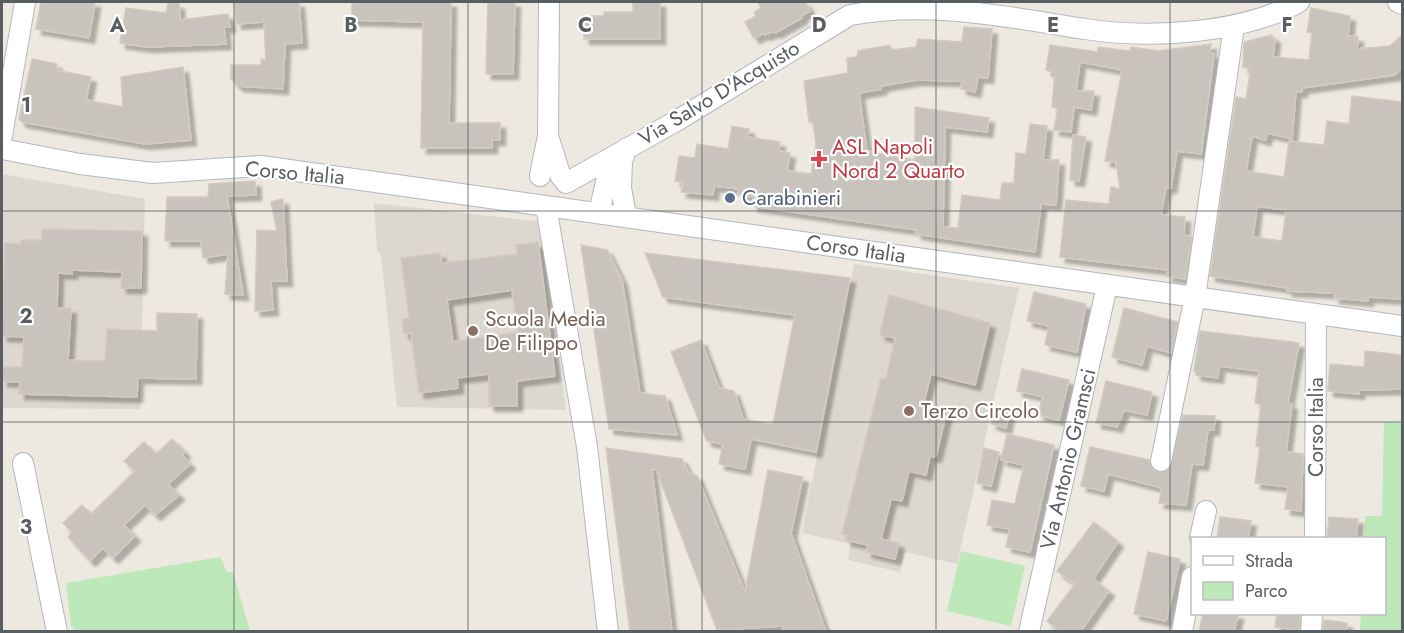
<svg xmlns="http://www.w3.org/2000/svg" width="1404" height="633" font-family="Jost,sans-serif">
<defs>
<filter id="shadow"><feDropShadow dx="5.5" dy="5.5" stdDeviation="1.5" flood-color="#0004"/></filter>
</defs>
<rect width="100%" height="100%" fill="#ede9e0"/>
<path fill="#ddd8cf" d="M2 174 145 199 140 409 2 408Z
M374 203 543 222 566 410 397 407 381 255 377 250Z
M854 264 1019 288 957 564 905 552 900 572 848 560 851 544 802 533Z"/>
<path fill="#bde8ba" d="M1384 422 1402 423V631H1360L1361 614H1384V538H1365V516H1382Z
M961 551 1025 566 1011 626 947 611Z
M220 557 227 572H233L250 631 76 632 71 626 66 583Z"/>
<path fill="#c8c4bd" stroke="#d2cabe" stroke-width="1.5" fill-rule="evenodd" filter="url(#shadow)" d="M41 2H95L89 38 36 29Z
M234 2H299L302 43 285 44 283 89 238 86 231 79V65H261V59L266 60 264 22 236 24Z
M352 2H451L449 123H500V140H492V148H421L423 22 352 20Z
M488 2H515L513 74H486Z
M633 2H660V39H584V16H604V12H633Z
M758 2H805L810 11 801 16 802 18 775 33 774 31 765 35 764 33 754 38 745 22 756 16 754 12 761 8Z
M168 3 179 4 180 20 228 14 230 27H224L226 44 147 47 120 43 126 8 166 13Z
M1311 8 1350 16 1348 36 1358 37 1357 49 1390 46 1402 35V67L1395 75 1302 88V92L1296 91 1292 139 1268 133 1265 140 1252 136 1246 171 1284 177 1289 141 1324 145 1327 121 1349 124 1352 96 1402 102V299L1368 297V301L1334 298V293L1287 291 1288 288 1210 276 1236 97 1246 99 1251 68 1243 67 1244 42 1272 35V38H1275L1273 57 1309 60 1312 33 1307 32ZM1257 206 1286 210 1282 241 1253 237Z
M964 27 992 29 988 78 978 77 975 92 961 89 962 81 916 80 881 86V89L859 93 867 151 915 160V107L989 118 987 132 945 127 943 227 958 228 962 195 1000 200 1002 183H1014L1016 153 1026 154 1030 124 1047 126 1043 160H1059L1056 205 1041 204 1035 252 916 234 917 230 752 206 753 197 738 195 739 189 714 186 713 195 681 192 683 182 675 181 679 156 695 158 697 144 728 149 732 126 749 129 748 137 780 142 779 151 790 153 787 171 811 174 816 144 813 122H809L804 81 848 73 847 58 857 57 858 51 890 45 892 50 916 47 918 39 962 42Z
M1211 44 1210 53 1214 54 1201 154 1177 151 1171 188 1166 187 1161 215 1185 217 1184 235 1192 237 1185 279 1167 276 1168 270 1060 257 1066 200 1109 204 1111 187 1120 189 1116 162 1105 161 1122 70 1080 62 1076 91H1094L1091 110 1074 107 1071 132 1054 130 1058 108 1052 107 1055 73 1046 70 1050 45 1098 52V47L1130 51 1131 47 1158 51Z
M32 59 57 64 56 70 91 77 86 100 123 107 121 77 183 67 191 140 145 144 22 122 19 119Z
M1073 135 1086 137 1079 181 1070 180Z
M255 181 256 195 227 196 243 295 225 294 228 254 203 258 201 241H165L167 197H208L209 184Z
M283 199 287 281H271L273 310 255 311 257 230 277 231 271 202Z
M42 229 142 231 141 288H121L122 272 72 270V274L58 273 57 308H71L68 360 105 361 107 329 157 331V313L197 314 196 379 138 378 137 397 19 394 20 382 2 381V367H22L24 337 2 336 5 243 21 244V240H42Z
M538 242 555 376 517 381V406H489V374L457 378 458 388 419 393 411 333 404 334 402 319 409 318 401 258 440 253 442 263 517 254 516 245ZM512 290 518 332 453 342 447 300Z
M581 245 607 250 622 280 640 393 665 396 677 435 609 429Z
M645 253 850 278 816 452 751 439 745 469 719 464 723 444 707 441 671 352 701 340 719 388 734 391 743 419 773 424 795 315 663 297Z
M1034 292 1086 304 1077 352 1045 345 1049 326 1027 321Z
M889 295 990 323 975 385 931 374 923 406 947 411 936 457 930 456 926 475 909 471 902 501 891 499 881 539 899 543 895 559 866 552 868 545 845 540 847 535 842 534 881 378 886 379 895 338 880 335Z
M1124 308 1178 322 1171 353 1147 346 1142 365 1112 357Z
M1200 331 1299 343 1288 403 1292 404 1286 452 1303 454 1301 511 1285 509 1288 487 1255 483 1260 447 1256 446 1261 404 1255 403 1259 371 1219 366 1218 378 1196 375V372L1194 371Z
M1365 351 1402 355V389L1359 390V394L1328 391 1330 364 1364 367Z
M1022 369 1069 380 1059 420 1038 415 1043 397 1017 391Z
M1106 381 1152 392 1147 415 1124 410 1117 427 1096 423Z
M993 411 1009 414 1006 428 991 424Z
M1183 415 1215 416 1214 430H1208L1203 465 1192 464 1186 505 1159 503 1162 488 1108 474 1104 491 1081 486 1090 447 1149 460 1153 470 1158 473 1170 469Z
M1007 434 1054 445 1030 552 1006 547 1010 529 987 525 992 500 1015 504 1024 465 1001 460Z
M172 439 185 452 182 455 190 464 168 484 179 495 155 515 145 505 124 525 135 536 113 558 103 548 90 561 68 537 72 532 63 523 82 505 91 514 135 471 124 461 144 442 156 454Z
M606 448 682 459 689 474 697 476 745 592 768 470 803 477 791 533 826 632H784L782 626 717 630 656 469 652 470 672 632H630Z
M984 448 999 452 991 486 977 483Z
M1220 517 1251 521 1248 538H1217Z
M1329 517 1358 519 1356 538H1327Z
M1094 522 1118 542 1093 579 1109 591 1080 632H1061L1047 621 1075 584 1057 571Z
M1148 552 1180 559 1166 621 1134 614Z
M1203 614H1238L1234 632H1199Z
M1277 614H1300L1299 630 1275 627Z
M1324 620 1347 623 1346 632H1323Z"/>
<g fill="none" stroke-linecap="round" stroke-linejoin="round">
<g stroke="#b3b7bc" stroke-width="22">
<path id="street" d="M1398 2 1402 4
M2 136 25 2
M548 136 561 177
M2 149 80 164 153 173 261 166 1402 326
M540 176 548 136 549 2
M566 183 678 120 850 15C928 0 1007 17 1085 29 1149 39 1242 34 1299 2
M546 206 587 447 608 632
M599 213 607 177V160
M626 216 621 188 622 161 627 148
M1161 461 1195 297 1234 26
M23 463 57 632
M1200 538 1206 511
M1315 538 1316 315
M1029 632 1107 286
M1182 632 1192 577
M1311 632 1312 614"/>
</g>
<use href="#street" stroke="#fff" stroke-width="20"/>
</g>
<path fill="none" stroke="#595e63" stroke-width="1.5" stroke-opacity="0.55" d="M234 2V632M468 2V632M702 2V632M936 2V632M1170 2V632M2 211H1402M2 422H1402"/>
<path fill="#e0444e" stroke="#fff" stroke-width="2" d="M816 150h6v6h6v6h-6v6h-6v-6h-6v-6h6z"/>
<circle fill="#5c6f8a" stroke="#fff" stroke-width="2" cx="730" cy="198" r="6"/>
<g fill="#8d6e63" stroke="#fff" stroke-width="2">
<circle cx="473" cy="331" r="6"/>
<circle cx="909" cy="411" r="6"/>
</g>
<g text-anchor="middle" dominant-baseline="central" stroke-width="4.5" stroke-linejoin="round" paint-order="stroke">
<g font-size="21" fill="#595e63" stroke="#fff">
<text transform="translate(719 93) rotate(-31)">Via Salvo D'Acquisto</text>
<text transform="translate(295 173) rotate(5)">Corso Italia</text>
<text transform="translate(856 249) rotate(8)">Corso Italia</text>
<text transform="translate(1316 427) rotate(-90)">Corso Italia</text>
<text transform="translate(1068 459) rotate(-77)">Via Antonio Gramsci</text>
</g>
<g font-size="21" fill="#be3a42" stroke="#fff" text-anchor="start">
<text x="832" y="147">ASL Napoli<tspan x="832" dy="24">Nord 2 Quarto</tspan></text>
</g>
<g font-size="21" fill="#4e5e75" stroke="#fff" text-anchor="start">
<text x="742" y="198">Carabinieri</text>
</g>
<g font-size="21" fill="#785e54" stroke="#fff" text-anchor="start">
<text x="485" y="319">Scuola Media<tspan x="485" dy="24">De Filippo</tspan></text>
<text x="921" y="411">Terzo Circolo</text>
</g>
</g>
<g font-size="20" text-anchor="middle" font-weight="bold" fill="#595e63" stroke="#fff" stroke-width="4.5" stroke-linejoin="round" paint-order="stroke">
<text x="117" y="32">A</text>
<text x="351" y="32">B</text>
<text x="585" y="32">C</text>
<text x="819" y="32">D</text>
<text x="1053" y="32">E</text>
<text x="1287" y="32">F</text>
<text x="26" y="112">1</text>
<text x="26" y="323">2</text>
<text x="26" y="534">3</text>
</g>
<rect width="1404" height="633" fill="none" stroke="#595e63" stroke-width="6"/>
<rect x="1191" y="537" width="195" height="78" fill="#ffffff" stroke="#bdbfc1" stroke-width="1.5"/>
<rect x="1203" y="556" width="30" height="9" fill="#ffffff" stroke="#bdbfc1" stroke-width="1.5"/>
<text x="1245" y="567" font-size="18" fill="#595e63">Strada</text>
<rect x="1203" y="582" width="30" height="18" fill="#bde8ba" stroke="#bdbfc1" stroke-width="1.5"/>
<text x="1245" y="597" font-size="18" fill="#595e63">Parco</text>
</svg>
